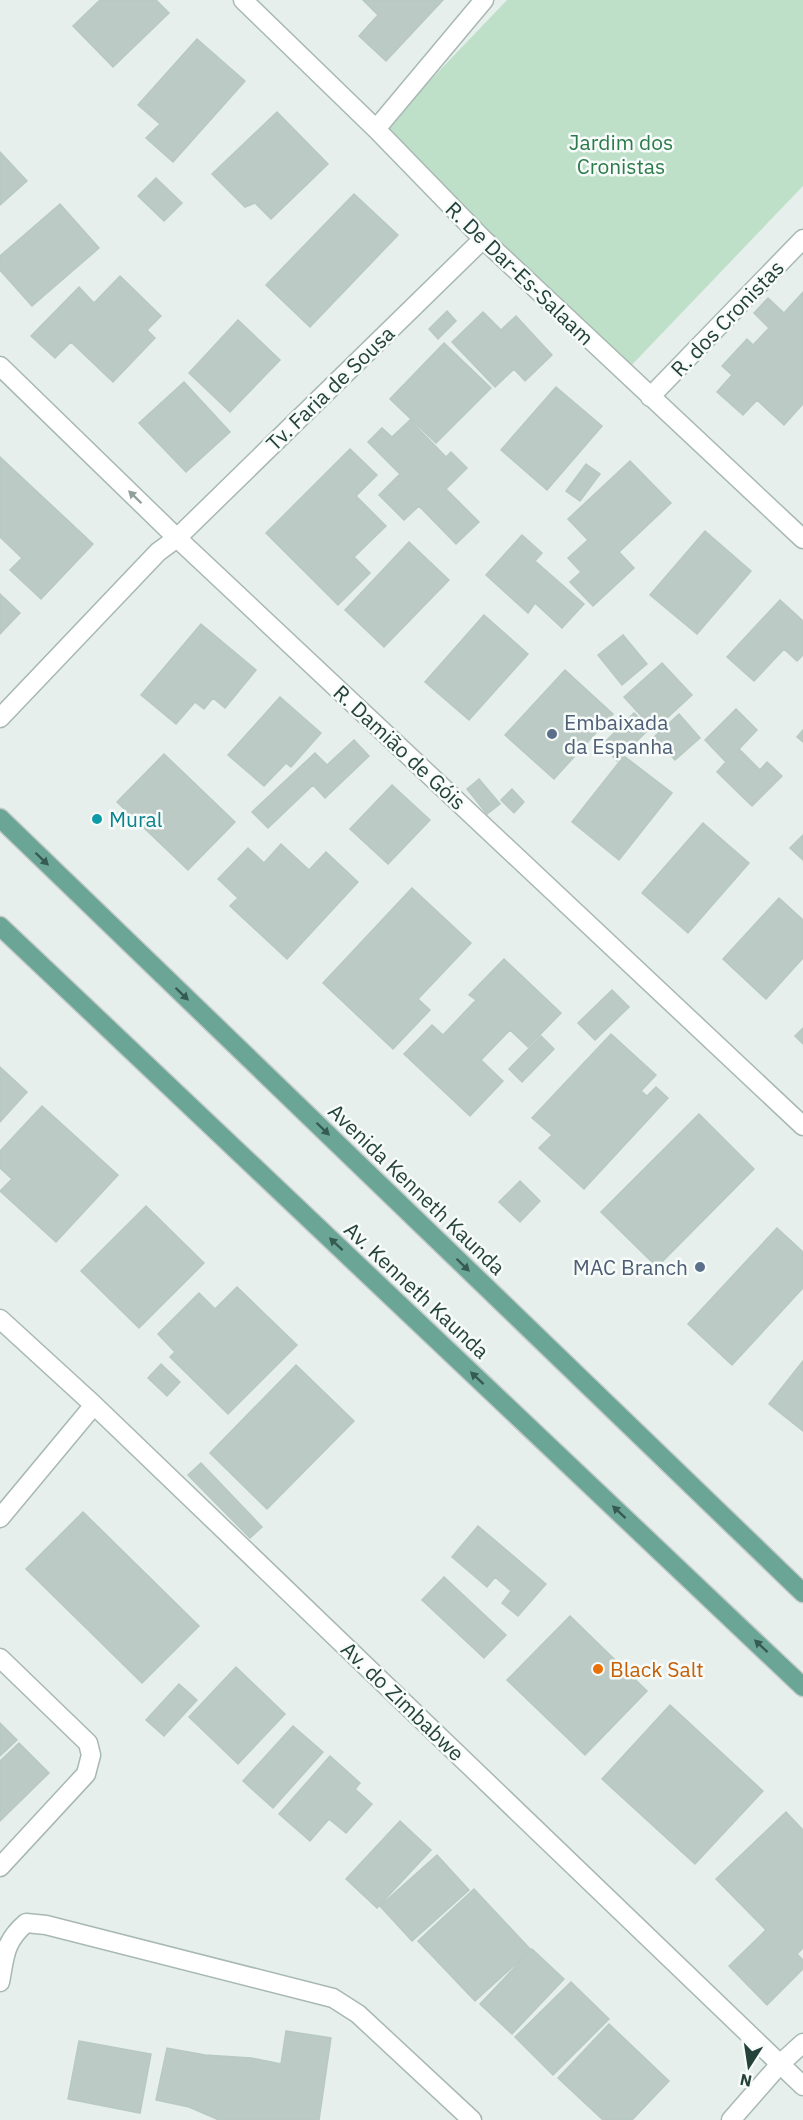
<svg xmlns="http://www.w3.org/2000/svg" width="803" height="2120" font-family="'IBM Plex Sans',sans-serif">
<rect width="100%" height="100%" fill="#e6efeb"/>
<path fill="#bfe0c8" d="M507 0H803V186L627 370 378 135Z"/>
<path fill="#bbcac4" stroke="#b8c9c2" stroke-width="1.5" d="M100 0H156L169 13 113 67 73 26Z
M363 0H443L386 61 359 36 378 15Z
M197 39 245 81 173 162 146 138 160 124 138 105Z
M277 112 328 164 271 219 255 203 245 207 212 174Z
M0 152 27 181 0 205Z
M156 178 182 203 164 221 138 196Z
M354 194 398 235 310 327 266 285Z
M60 204 99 248 32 306 0 270V256Z
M120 276 161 316 147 330 155 338 113 382 71 342 55 358 31 336 79 287 94 303Z
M803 292V404L784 425 757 400 743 415 717 392 732 375 722 366 747 339 753 345 769 328 754 313 768 298 784 313Z
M447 311 456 321 438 339 429 329Z
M483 312 501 330 516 316 552 355 525 381 514 369 495 387 452 342Z
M238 320 280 360 230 412 189 373Z
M444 343 491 388 436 443 390 399Z
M184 382 230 432 186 472 139 423Z
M556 387 602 426 547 490 501 450Z
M410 420 446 457 451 452 467 468 446 489 479 522 456 544 419 506 404 520 379 495 400 474 368 442 382 428 392 437Z
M350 449 377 475 356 496 386 526 354 557 370 573 338 605 266 533Z
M0 457 93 544 41 599 10 570 22 558 0 537Z
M630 461 671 503 619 552 634 568 593 606 570 582 581 572 568 558 588 540 568 519Z
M586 464 600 474 580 501 566 491Z
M705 531 751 571 697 634 650 595Z
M522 535 542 553 535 561 584 604 562 628 535 603 528 613 486 575Z
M409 542 449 580 384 647 345 610Z
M0 594 20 613 0 634Z
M780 600 803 621V655L797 661 784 649 754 681 727 657Z
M484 615 528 654 469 720 425 682Z
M201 624 256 670 225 708 213 698 204 709 195 702 176 724 141 695Z
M623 635 647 664 622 685 598 655Z
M662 663 692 695 654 730 624 697Z
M565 670 613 714 554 779 505 735Z
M280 697 321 733 291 767 286 763 264 786 228 755Z
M736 709 757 730 739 749 760 770 767 762 782 776 752 806 717 772 726 762 705 740Z
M634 713 650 728 617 761 602 745Z
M679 714 700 738 675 760 654 737Z
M803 730V742L797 737Z
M354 740 369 756 325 798 313 785 268 828 252 812 315 753 327 765Z
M164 754 235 822 188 870 117 802Z
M624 756 672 793 619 860 572 822Z
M479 779 500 804 487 814 467 789Z
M392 785 430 820 388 864 350 829Z
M512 789 524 802 514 813 501 800Z
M703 823 749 863 688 933 642 893Z
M803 835V860L790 848Z
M281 844 309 870 326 852 358 882 287 959 230 906 238 898 218 879 248 848 264 863Z
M412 888 471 943 418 999 430 1010 393 1049 323 983Z
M779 898 803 920V958L766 999 723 959Z
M504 959 561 1013 528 1047 510 1030 481 1060 503 1081 470 1116 404 1054 432 1025 443 1035 476 1000 469 995Z
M612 990 629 1007 595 1040 578 1023Z
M803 1028V1044L795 1036Z
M611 1034 656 1075 641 1091 647 1096 656 1087 668 1098 584 1189 539 1148 552 1135 532 1118Z
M541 1036 554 1049 522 1082 509 1069Z
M0 1067 27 1092 0 1122Z
M42 1106 118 1175 56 1242 0 1191 12 1179 0 1168V1151Z
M699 1114 754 1169 657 1267 601 1212Z
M520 1181 540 1201 520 1222 499 1202Z
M146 1206 204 1263 139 1328 81 1271Z
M777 1228 803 1252V1288L732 1365 688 1324Z
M237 1287 297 1345 228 1414 170 1357 175 1352 158 1334 199 1293 215 1309Z
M803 1361V1431L769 1404Z
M161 1364 180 1382 167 1396 148 1378Z
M296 1365 354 1421 267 1509 210 1453Z
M201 1463 262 1527 250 1538 188 1475Z
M83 1512 199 1626 142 1683 26 1569Z
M478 1526 546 1584 518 1616 502 1603 511 1591 495 1577 487 1587 452 1557Z
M444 1577 506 1635 484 1658 422 1600Z
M570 1616 647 1691 585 1755 507 1680Z
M236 1667 285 1714 238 1764 189 1717Z
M179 1684 197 1700 164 1736 146 1720Z
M670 1705 763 1791 695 1864 602 1779Z
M0 1723 17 1740 0 1756Z
M293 1726 323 1752 273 1808 243 1781Z
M19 1743 49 1773 0 1821V1761Z
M330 1756 360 1783 355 1789 372 1804 346 1833 329 1819 310 1841 279 1814Z
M786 1812 803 1830V1948L797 1954 803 1960V1969L767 2005 729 1966 766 1930 716 1879Z
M400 1821 431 1850 377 1908 346 1879Z
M437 1855 469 1890 412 1941 380 1906Z
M474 1889 531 1950 475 2001 418 1941Z
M532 1949 564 1979 512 2034 480 2004Z
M571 1982 609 2019 553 2075 515 2037Z
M609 2024 669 2081 632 2120H603L558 2078Z
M286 2031 331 2038 319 2120H219L189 2107 156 2100 167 2048 205 2055 251 2058 281 2064Z
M79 2041 151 2054 140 2113 68 2099Z"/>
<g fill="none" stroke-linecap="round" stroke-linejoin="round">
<g stroke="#a8b8b2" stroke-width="21">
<path id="service" d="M0 1982C5 1956 4 1942 26 1923L46 1925 333 1998 358 2014 472 2120"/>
</g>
<g stroke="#a8b8b2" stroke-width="21">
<path id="minor" d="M243 0 376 129 483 239 803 539
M376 129 484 0
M0 366 177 538 803 1126
M650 397 803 239
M0 718 158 552 177 538 483 239
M0 1319 94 1405 803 2086
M0 1518 94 1405
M0 1658 88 1743 91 1755 86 1774 0 1867
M731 2120 780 2064 803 2043"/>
</g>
<g stroke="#c2cac8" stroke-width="21">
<path id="primary" d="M0 818 803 1593
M0 926 803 1687"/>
</g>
<use href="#service" stroke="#fff" stroke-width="18"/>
<use href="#minor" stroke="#fff" stroke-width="18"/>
<use href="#primary" stroke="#6aa596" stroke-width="18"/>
</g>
<defs><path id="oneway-solid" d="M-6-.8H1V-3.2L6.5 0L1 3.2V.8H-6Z" transform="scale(1.5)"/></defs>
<use fill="#92a09c" href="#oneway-solid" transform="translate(135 497) rotate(-136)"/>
<g fill="#365b51">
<use href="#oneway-solid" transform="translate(42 859) rotate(44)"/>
<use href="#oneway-solid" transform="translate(182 994) rotate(44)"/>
<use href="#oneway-solid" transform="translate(323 1129) rotate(44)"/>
<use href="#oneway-solid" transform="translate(336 1244) rotate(-137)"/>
<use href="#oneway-solid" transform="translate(463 1265) rotate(44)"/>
<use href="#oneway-solid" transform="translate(477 1378) rotate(-137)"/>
<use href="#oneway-solid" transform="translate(619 1512) rotate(-137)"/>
<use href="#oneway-solid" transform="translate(761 1646) rotate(-137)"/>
</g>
<g fill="#5c6f8a" stroke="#f7fbf9" stroke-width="2">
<circle cx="552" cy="734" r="6"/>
<circle cx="700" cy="1267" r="6"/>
</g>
<circle fill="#0f9aa8" stroke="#f7fbf9" stroke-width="2" cx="97" cy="819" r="6"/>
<circle fill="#e8710a" stroke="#f7fbf9" stroke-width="2" cx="598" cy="1669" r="6"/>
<g text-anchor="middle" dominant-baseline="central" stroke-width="5" stroke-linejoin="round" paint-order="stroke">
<g font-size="21" fill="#2d7a4b" stroke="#f7fbf9">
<text x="621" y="142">Jardim dos<tspan x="621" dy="24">Cronistas</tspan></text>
</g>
<g font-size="21" fill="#24423a" stroke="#f7fbf9">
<text transform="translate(520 273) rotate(44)">R. De Dar-Es-Salaam</text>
<text transform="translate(727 318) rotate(-46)">R. dos Cronistas</text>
<text transform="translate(330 388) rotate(-44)">Tv. Faria de Sousa</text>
<text transform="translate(400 747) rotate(43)">R. Damião de Góis</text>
<text transform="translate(417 1189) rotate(44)">Avenida Kenneth Kaunda</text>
<text transform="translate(417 1290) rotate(43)">Av. Kenneth Kaunda</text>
<text transform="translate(403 1701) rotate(44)">Av. do Zimbabwe</text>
</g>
<g font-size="21" fill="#4e5e75" stroke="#f7fbf9" text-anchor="start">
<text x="564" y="722">Embaixada<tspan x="564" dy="24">da Espanha</tspan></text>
<text x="688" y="1267" text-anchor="end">MAC Branch</text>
</g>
<g font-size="21" fill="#0d838f" stroke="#f7fbf9" text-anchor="start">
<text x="109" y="819">Mural</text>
</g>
<g font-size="21" fill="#c56008" stroke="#f7fbf9" text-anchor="start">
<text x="610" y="1669">Black Salt</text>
</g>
</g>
<g transform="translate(749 2066) rotate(192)" stroke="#f7fbf9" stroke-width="4.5" paint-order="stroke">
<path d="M0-4.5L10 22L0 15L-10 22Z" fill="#24423a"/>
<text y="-9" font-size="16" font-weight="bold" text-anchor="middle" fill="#24423a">N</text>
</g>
</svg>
